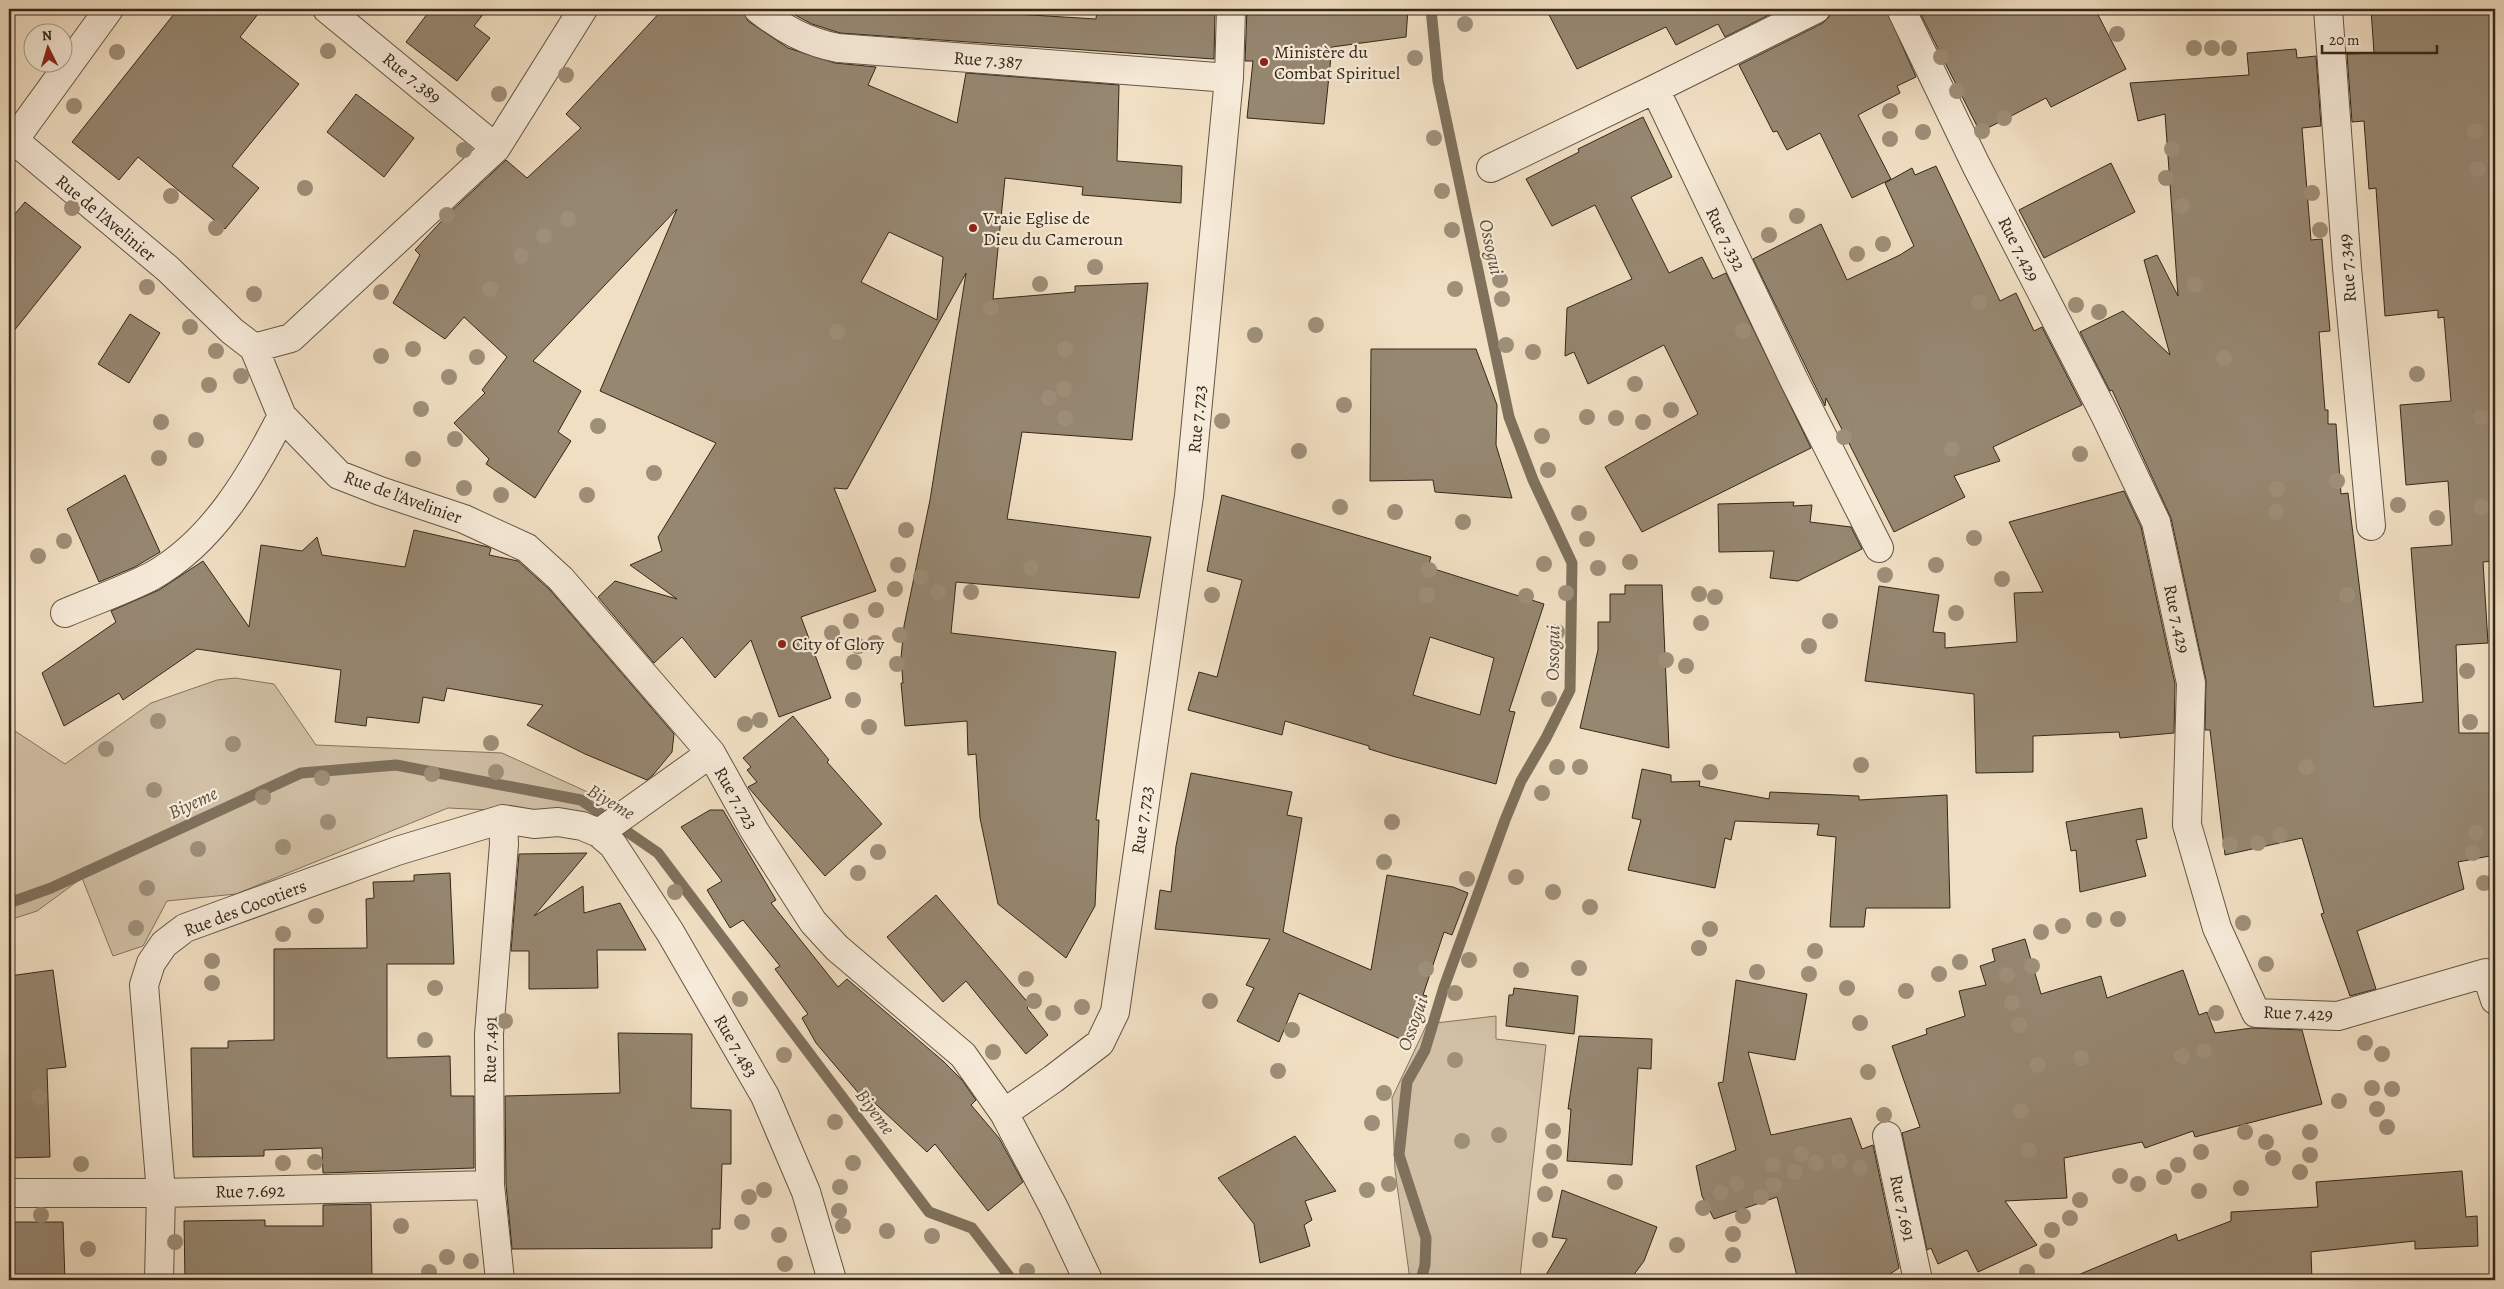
<svg xmlns="http://www.w3.org/2000/svg" width="2504" height="1289" font-family="Alegreya,serif">
<rect width="100%" height="100%" fill="#f1dfc3"/>
<filter id="stains"><feTurbulence type="fractalNoise" baseFrequency=".004" numOctaves="4"/><feColorMatrix values="0 0 0 0 .2 0 0 0 0 .09 0 0 0 0 .02 0 0 0 .5 -.17"/></filter>
<radialGradient id="worn" r=".72"><stop offset=".6" stop-color="#630" stop-opacity="0"/><stop offset="1" stop-color="#630" stop-opacity=".3"/></radialGradient>
<path fill="#d1c0a6" stroke="#827460" d="M235 678 274 684 316 745 502 753 603 799 596 815 448 808 236 894 167 901 143 946 113 956 82 878 37 911 9 920V727L65 764 151 703 217 680Z
M1496 1016V1039L1546 1045 1520 1277 1519 1280H1410L1395 1170 1392 1098 1427 1024Z"/>
<g fill="none" stroke-linecap="round" stroke-linejoin="round">
<path stroke="#7f715c" stroke-width="11" d="M9 903 51 888 301 773 396 765 581 800 658 853 929 1212 972 1228 1012 1280
M1421 1280 1425 1265 1426 1238 1399 1155 1407 1082 1425 1050 1444 987 1505 820 1521 781 1546 738 1570 690 1572 563 1533 480 1509 417 1438 81 1431 9"/>
</g>
<path fill="#968771" stroke="#342819" fill-rule="evenodd" d="M178 9H262L240 37 299 84 232 166 259 188 225 229 138 157 119 180 72 142Z
M431 9H487L474 26 490 38 457 81 406 42Z
M663 9H743L748 21 788 48 835 63 876 67 868 85 957 123 966 73 1119 85 1117 161 1182 166 1181 203 1082 195 1083 187 1005 178 993 299 1075 292V286L1148 283 1132 440 1022 432 1007 519 1151 537 1139 598 956 582 951 633 1116 652 1096 820H1099L1095 906 1066 958 998 904 980 818 976 754 968 755 967 721 905 726 901 683H903L901 658 904 626 930 500 966 273 847 489 834 488 876 591 801 617 831 698 779 717 751 640 715 678 682 637 654 663 598 597 615 581 677 599 630 565 662 551 658 537 716 443 600 391 677 209 533 361 581 391 558 432 571 441 535 498 486 464 489 459 454 423 485 393 482 390 507 357 464 317 445 339 393 303 420 255 415 250 446 216 506 160 527 178 581 128 566 114ZM889 232 943 257 937 320 861 282Z
M784 9H982V12L1096 19 1097 9H1215L1214 59 840 33 812 24Z
M1247 9H1408L1406 37 1332 47 1324 124 1247 118 1253 61H1245Z
M1546 9H1781L1725 37 1718 24 1676 45 1666 27 1577 69Z
M1831 9H1886L1916 77 1897 86 1900 93 1858 115 1891 179 1852 198 1820 133 1787 150 1777 131 1773 132 1739 65 1823 23 1829 17Z
M1918 9H2095L2126 69 2051 107 2046 98 1980 132Z
M2371 9H2495V561L2483 562 2488 643 2456 645 2459 733H2495V855L2458 862 2464 889 2357 931 2376 989 2350 996 2321 914 2324 913 2302 838 2225 855 2210 730H2205L2206 680 2171 518 2112 390 2110 391 2080 332 2123 311 2170 355 2144 260 2157 255 2178 296 2165 114 2138 121 2130 83 2249 75 2247 53 2296 49 2297 58 2316 56 2321 126 2302 128 2311 240 2322 239 2330 331 2319 332 2325 410H2328V424H2336L2341 494 2348 493 2374 707 2423 702 2411 548 2452 545 2448 481 2406 485 2400 405 2451 401 2444 317 2438 318V310L2385 316 2376 188 2369 189 2364 121 2352 122 2347 54 2374 53Z
M356 94 414 138 384 177 327 132Z
M1643 117 1672 177 1631 197 1669 273 1702 257 1713 279 1726 273 1811 448 1642 532 1605 467 1698 414 1664 345 1588 384 1574 352 1565 356 1567 308 1632 279 1595 205 1552 226 1526 179 1579 152 1578 149Z
M2111 163 2135 212 2044 258 2019 210Z
M1936 166 2000 301 2016 293 2034 331 2042 327 2082 405 1993 447 2000 461 1954 476 1965 497 1894 532 1826 398 1825 406 1753 259 1821 224 1847 280 1900 255 1914 246 1885 183 1912 168 1915 175Z
M25 202 81 247 9 337V221Z
M130 314 160 333 129 383 98 364Z
M1371 349H1476L1497 405 1496 445 1512 498 1435 492 1433 480 1370 481Z
M125 475 160 552 135 567 99 582 67 509Z
M2124 491 2141 527 2175 684 2174 733 2120 738 2119 732 2033 736V772L1976 773 1974 694 1865 681 1879 586 1939 595 1933 632 1945 633V648L2017 642 2014 593 2043 592 2009 522Z
M1222 495 1431 557 1428 567 1544 604 1509 711 1515 712 1496 784 1392 756 1369 749V746L1285 721 1282 735 1188 710 1199 672 1217 677 1242 580 1207 571ZM1430 637 1494 658 1480 715 1413 695Z
M1794 502 1793 506 1812 505 1810 522 1851 527 1862 549 1798 581 1770 578 1774 551 1719 552 1718 504Z
M414 530 488 547 491 549 489 555 518 561 550 590 674 734 672 752 653 775 647 780 585 754 527 725 543 705 447 688 444 701 423 697 419 723 367 717 366 726 335 722 341 670 197 649 123 700 119 693 64 726 42 673 116 622 111 611 159 590 203 561 249 627 261 545 302 551 317 537 322 555 405 567Z
M1625 585H1662L1669 748 1580 728 1598 650V622H1610V594H1625Z
M793 716 829 760 827 762 882 824 825 876 748 787 757 782 747 770 751 767 743 758Z
M1642 769 1671 775V782L1700 781 1699 786 1769 799 1770 792 1859 796V800L1947 795 1950 908H1866L1864 927H1830L1836 837 1817 835 1819 824 1735 821 1731 840 1725 838 1715 888 1628 870 1641 820 1632 818Z
M1191 773 1292 792 1287 815 1302 818 1283 932 1371 970 1387 875 1453 887 1468 893 1452 935 1444 932 1423 995 1427 996 1409 1043 1299 993 1279 1042 1237 1021 1254 988 1246 985 1270 939 1155 929 1160 890 1171 892 1176 846Z
M2142 808 2147 838 2136 840 2146 876 2080 892 2076 850 2071 851 2066 822Z
M710 810H723L776 900 771 903 838 987 847 979 943 1061 962 1080 976 1100 971 1105 999 1138 1023 1182 988 1211 935 1144 927 1152 864 1093 861 1096 816 1043 802 1018 808 1014 775 969 780 966 743 920 730 928 707 890 722 881 681 827Z
M587 853 534 916 583 886 584 913 620 903 646 950H597L598 988 529 989V951H511L519 854Z
M450 873 454 964H387V1058L450 1056 451 1096H474V1168L323 1173 322 1148 264 1150V1156L193 1157 191 1048H228V1041L274 1040V949L367 948 366 899 374 898 373 882 414 881V875Z
M936 895 1030 1005 1027 1008 1048 1035 1026 1054 966 981 943 1002 887 937Z
M2025 939 2041 994 2101 976 2107 998 2183 970 2199 1015 2207 1012 2215 1033 2252 1028 2302 1030 2322 1104 2195 1137 2193 1131 2145 1148 2142 1142 2064 1158 2067 1198 2005 1201 2037 1245 1978 1272 1967 1250 1938 1264 1931 1248 1927 1250 1902 1133 1920 1127 1892 1046 1927 1034 1926 1029 1965 1016 1959 991 1986 985 1980 966 1995 961 1992 949Z
M53 970 66 1067 47 1069 50 1157 9 1158V976Z
M1736 980 1807 994 1795 1060 1748 1052 1771 1135 1851 1118 1862 1149 1873 1145 1899 1268 1881 1280H1798L1777 1197 1714 1219 1702 1196 1696 1166 1736 1150 1718 1083 1723 1082Z
M1514 988 1578 996 1574 1034 1506 1026 1509 995H1513Z
M618 1033 692 1034 691 1108 731 1110V1164H722L720 1229H712V1248L512 1249 506 1184 505 1096 620 1093Z
M1579 1036 1652 1039 1651 1069 1638 1068 1632 1165 1567 1161 1571 1109H1568Z
M1295 1136 1336 1191 1305 1201 1312 1220 1304 1225 1310 1246 1260 1263 1254 1224 1218 1178Z
M2462 1171 2466 1217 2477 1216 2478 1246 2415 1249V1241L2311 1252 2312 1280H2066L2176 1234 2178 1241 2231 1221V1212L2318 1207 2316 1182Z
M1562 1190 1657 1227 1644 1261 1630 1280H1543L1567 1239 1552 1237Z
M371 1204 372 1280H185L184 1221 265 1220V1226H323V1205Z
M12 1222H63L65 1280H13Z"/>
<g fill="none" stroke-linecap="round" stroke-linejoin="round">
<g stroke="#635644" stroke-width="30">
<path id="minor" d="M327 9 496 148
M758 9C783 29 807 42 838 48L1229 78
M1816 9 1655 89 1794 380 1879 548
M1901 9 1976 165 2105 415 2156 522 2191 683 2187 825 2217 928 2256 1013 2338 1016 2486 973 2495 1000
M2328 9 2347 268 2371 526
M9 136 168 269 232 331 254 348 282 416 339 475 380 491 464 519 527 548 561 579 711 753 599 833
M9 147 109 9
M1491 168 1655 89
M254 348 291 338 496 148 583 9
M65 613C93 601 125 590 152 576 213 542 251 476 282 416
M711 753 754 830 813 922 837 948 963 1055 1004 1113 1053 1079 1100 1043 1115 1012 1189 496 1229 78 1231 9
M1004 1113 1054 1208 1088 1280
M1887 1136 1918 1280
M9 1193H161L490 1185
M159 1280 161 1193 144 985 151 963 164 944 185 928 397 851 503 819 534 824 558 822 582 826 599 833 613 845 670 932 765 1096 806 1192 832 1280
M500 1280 490 1185 489 1034 504 844 503 819"/>
</g>
<use href="#minor" stroke="#f6ead8" stroke-width="28"/>
</g>
<g fill="#9e8f79">
<circle cx="1465" cy="24" r="8"/>
<circle cx="2117" cy="34" r="8"/>
<circle cx="2194" cy="48" r="8"/>
<circle cx="2212" cy="48" r="8"/>
<circle cx="2229" cy="48" r="8"/>
<circle cx="328" cy="51" r="8"/>
<circle cx="117" cy="52" r="8"/>
<circle cx="1941" cy="57" r="8"/>
<circle cx="1415" cy="58" r="8"/>
<circle cx="566" cy="75" r="8"/>
<circle cx="1957" cy="91" r="8"/>
<circle cx="499" cy="94" r="8"/>
<circle cx="74" cy="106" r="8"/>
<circle cx="1890" cy="111" r="8"/>
<circle cx="2004" cy="118" r="8"/>
<circle cx="1982" cy="131" r="8"/>
<circle cx="2475" cy="131" r="8"/>
<circle cx="1923" cy="132" r="8"/>
<circle cx="1434" cy="138" r="8"/>
<circle cx="1890" cy="139" r="8"/>
<circle cx="2172" cy="149" r="8"/>
<circle cx="464" cy="150" r="8"/>
<circle cx="2478" cy="169" r="8"/>
<circle cx="2166" cy="178" r="8"/>
<circle cx="305" cy="188" r="8"/>
<circle cx="1442" cy="191" r="8"/>
<circle cx="2312" cy="193" r="8"/>
<circle cx="171" cy="196" r="8"/>
<circle cx="2182" cy="206" r="8"/>
<circle cx="72" cy="208" r="8"/>
<circle cx="447" cy="215" r="8"/>
<circle cx="1797" cy="216" r="8"/>
<circle cx="568" cy="219" r="8"/>
<circle cx="216" cy="228" r="8"/>
<circle cx="1452" cy="230" r="8"/>
<circle cx="2320" cy="230" r="8"/>
<circle cx="1769" cy="235" r="8"/>
<circle cx="544" cy="236" r="8"/>
<circle cx="1883" cy="244" r="8"/>
<circle cx="1857" cy="254" r="8"/>
<circle cx="521" cy="256" r="8"/>
<circle cx="1095" cy="267" r="8"/>
<circle cx="1500" cy="280" r="8"/>
<circle cx="1040" cy="284" r="8"/>
<circle cx="2195" cy="285" r="8"/>
<circle cx="147" cy="287" r="8"/>
<circle cx="490" cy="289" r="8"/>
<circle cx="1455" cy="289" r="8"/>
<circle cx="381" cy="292" r="8"/>
<circle cx="254" cy="294" r="8"/>
<circle cx="1502" cy="299" r="8"/>
<circle cx="1979" cy="302" r="8"/>
<circle cx="2076" cy="305" r="8"/>
<circle cx="991" cy="308" r="8"/>
<circle cx="2099" cy="312" r="8"/>
<circle cx="1316" cy="325" r="8"/>
<circle cx="190" cy="327" r="8"/>
<circle cx="1743" cy="331" r="8"/>
<circle cx="837" cy="332" r="8"/>
<circle cx="1255" cy="335" r="8"/>
<circle cx="1506" cy="345" r="8"/>
<circle cx="413" cy="349" r="8"/>
<circle cx="1065" cy="349" r="8"/>
<circle cx="216" cy="351" r="8"/>
<circle cx="1533" cy="352" r="8"/>
<circle cx="381" cy="356" r="8"/>
<circle cx="477" cy="357" r="8"/>
<circle cx="2224" cy="358" r="8"/>
<circle cx="2417" cy="374" r="8"/>
<circle cx="241" cy="376" r="8"/>
<circle cx="449" cy="377" r="8"/>
<circle cx="1635" cy="384" r="8"/>
<circle cx="209" cy="385" r="8"/>
<circle cx="1064" cy="389" r="8"/>
<circle cx="1049" cy="398" r="8"/>
<circle cx="1344" cy="405" r="8"/>
<circle cx="421" cy="409" r="8"/>
<circle cx="1671" cy="410" r="8"/>
<circle cx="1587" cy="417" r="8"/>
<circle cx="2481" cy="417" r="8"/>
<circle cx="1065" cy="418" r="8"/>
<circle cx="1616" cy="418" r="8"/>
<circle cx="1222" cy="421" r="8"/>
<circle cx="161" cy="422" r="8"/>
<circle cx="1643" cy="422" r="8"/>
<circle cx="598" cy="426" r="8"/>
<circle cx="1542" cy="436" r="8"/>
<circle cx="1844" cy="437" r="8"/>
<circle cx="455" cy="439" r="8"/>
<circle cx="196" cy="440" r="8"/>
<circle cx="1952" cy="449" r="8"/>
<circle cx="1299" cy="451" r="8"/>
<circle cx="2080" cy="454" r="8"/>
<circle cx="159" cy="458" r="8"/>
<circle cx="413" cy="459" r="8"/>
<circle cx="1548" cy="470" r="8"/>
<circle cx="654" cy="473" r="8"/>
<circle cx="2337" cy="481" r="8"/>
<circle cx="464" cy="488" r="8"/>
<circle cx="2277" cy="489" r="8"/>
<circle cx="501" cy="495" r="8"/>
<circle cx="587" cy="495" r="8"/>
<circle cx="2398" cy="505" r="8"/>
<circle cx="1340" cy="507" r="8"/>
<circle cx="2482" cy="507" r="8"/>
<circle cx="1395" cy="512" r="8"/>
<circle cx="2276" cy="512" r="8"/>
<circle cx="1579" cy="513" r="8"/>
<circle cx="2437" cy="518" r="8"/>
<circle cx="1463" cy="522" r="8"/>
<circle cx="906" cy="530" r="8"/>
<circle cx="1974" cy="538" r="8"/>
<circle cx="1587" cy="539" r="8"/>
<circle cx="64" cy="541" r="8"/>
<circle cx="38" cy="556" r="8"/>
<circle cx="1630" cy="562" r="8"/>
<circle cx="1544" cy="564" r="8"/>
<circle cx="898" cy="565" r="8"/>
<circle cx="1936" cy="565" r="8"/>
<circle cx="1031" cy="568" r="8"/>
<circle cx="1598" cy="568" r="8"/>
<circle cx="1429" cy="570" r="8"/>
<circle cx="1885" cy="575" r="8"/>
<circle cx="921" cy="577" r="8"/>
<circle cx="2002" cy="579" r="8"/>
<circle cx="895" cy="589" r="8"/>
<circle cx="938" cy="592" r="8"/>
<circle cx="971" cy="592" r="8"/>
<circle cx="1566" cy="593" r="8"/>
<circle cx="1699" cy="594" r="8"/>
<circle cx="1212" cy="595" r="8"/>
<circle cx="1427" cy="595" r="8"/>
<circle cx="2347" cy="595" r="8"/>
<circle cx="1526" cy="596" r="8"/>
<circle cx="1715" cy="597" r="8"/>
<circle cx="876" cy="610" r="8"/>
<circle cx="1956" cy="613" r="8"/>
<circle cx="851" cy="621" r="8"/>
<circle cx="1830" cy="621" r="8"/>
<circle cx="1701" cy="623" r="8"/>
<circle cx="1557" cy="632" r="8"/>
<circle cx="832" cy="633" r="8"/>
<circle cx="900" cy="635" r="8"/>
<circle cx="875" cy="643" r="8"/>
<circle cx="858" cy="646" r="8"/>
<circle cx="1809" cy="646" r="8"/>
<circle cx="1666" cy="660" r="8"/>
<circle cx="854" cy="662" r="8"/>
<circle cx="897" cy="664" r="8"/>
<circle cx="1686" cy="666" r="8"/>
<circle cx="2467" cy="671" r="8"/>
<circle cx="1549" cy="699" r="8"/>
<circle cx="853" cy="700" r="8"/>
<circle cx="760" cy="720" r="8"/>
<circle cx="158" cy="721" r="8"/>
<circle cx="2470" cy="722" r="8"/>
<circle cx="745" cy="724" r="8"/>
<circle cx="869" cy="727" r="8"/>
<circle cx="491" cy="743" r="8"/>
<circle cx="233" cy="744" r="8"/>
<circle cx="106" cy="749" r="8"/>
<circle cx="1861" cy="765" r="8"/>
<circle cx="1557" cy="767" r="8"/>
<circle cx="1580" cy="767" r="8"/>
<circle cx="2306" cy="767" r="8"/>
<circle cx="496" cy="772" r="8"/>
<circle cx="1710" cy="772" r="8"/>
<circle cx="432" cy="774" r="8"/>
<circle cx="322" cy="778" r="8"/>
<circle cx="154" cy="790" r="8"/>
<circle cx="1542" cy="793" r="8"/>
<circle cx="263" cy="797" r="8"/>
<circle cx="328" cy="822" r="8"/>
<circle cx="1392" cy="822" r="8"/>
<circle cx="2476" cy="833" r="8"/>
<circle cx="2280" cy="835" r="8"/>
<circle cx="2258" cy="843" r="8"/>
<circle cx="2230" cy="844" r="8"/>
<circle cx="283" cy="847" r="8"/>
<circle cx="198" cy="849" r="8"/>
<circle cx="878" cy="852" r="8"/>
<circle cx="2473" cy="853" r="8"/>
<circle cx="1384" cy="862" r="8"/>
<circle cx="858" cy="873" r="8"/>
<circle cx="1516" cy="877" r="8"/>
<circle cx="1467" cy="879" r="8"/>
<circle cx="2484" cy="883" r="8"/>
<circle cx="147" cy="888" r="8"/>
<circle cx="675" cy="892" r="8"/>
<circle cx="1553" cy="892" r="8"/>
<circle cx="1590" cy="907" r="8"/>
<circle cx="316" cy="916" r="8"/>
<circle cx="2118" cy="919" r="8"/>
<circle cx="2094" cy="920" r="8"/>
<circle cx="2243" cy="923" r="8"/>
<circle cx="2063" cy="926" r="8"/>
<circle cx="136" cy="928" r="8"/>
<circle cx="1710" cy="929" r="8"/>
<circle cx="2041" cy="932" r="8"/>
<circle cx="283" cy="934" r="8"/>
<circle cx="1699" cy="948" r="8"/>
<circle cx="1815" cy="951" r="8"/>
<circle cx="1469" cy="960" r="8"/>
<circle cx="212" cy="961" r="8"/>
<circle cx="1960" cy="962" r="8"/>
<circle cx="2266" cy="964" r="8"/>
<circle cx="2032" cy="966" r="8"/>
<circle cx="1579" cy="968" r="8"/>
<circle cx="1426" cy="969" r="8"/>
<circle cx="1521" cy="970" r="8"/>
<circle cx="1757" cy="972" r="8"/>
<circle cx="1809" cy="974" r="8"/>
<circle cx="1939" cy="974" r="8"/>
<circle cx="2007" cy="975" r="8"/>
<circle cx="1026" cy="979" r="8"/>
<circle cx="212" cy="983" r="8"/>
<circle cx="435" cy="988" r="8"/>
<circle cx="1847" cy="988" r="8"/>
<circle cx="1906" cy="991" r="8"/>
<circle cx="1455" cy="993" r="8"/>
<circle cx="740" cy="999" r="8"/>
<circle cx="1034" cy="1001" r="8"/>
<circle cx="1210" cy="1001" r="8"/>
<circle cx="2012" cy="1003" r="8"/>
<circle cx="1082" cy="1007" r="8"/>
<circle cx="1053" cy="1013" r="8"/>
<circle cx="2216" cy="1013" r="8"/>
<circle cx="505" cy="1021" r="8"/>
<circle cx="1860" cy="1023" r="8"/>
<circle cx="2019" cy="1025" r="8"/>
<circle cx="1292" cy="1030" r="8"/>
<circle cx="425" cy="1040" r="8"/>
<circle cx="2365" cy="1043" r="8"/>
<circle cx="2204" cy="1051" r="8"/>
<circle cx="993" cy="1052" r="8"/>
<circle cx="2382" cy="1054" r="8"/>
<circle cx="784" cy="1055" r="8"/>
<circle cx="2182" cy="1056" r="8"/>
<circle cx="2081" cy="1058" r="8"/>
<circle cx="1455" cy="1060" r="8"/>
<circle cx="2038" cy="1065" r="8"/>
<circle cx="1278" cy="1071" r="8"/>
<circle cx="1868" cy="1072" r="8"/>
<circle cx="2372" cy="1088" r="8"/>
<circle cx="2392" cy="1089" r="8"/>
<circle cx="1384" cy="1093" r="8"/>
<circle cx="39" cy="1097" r="8"/>
<circle cx="2339" cy="1101" r="8"/>
<circle cx="2377" cy="1109" r="8"/>
<circle cx="2021" cy="1111" r="8"/>
<circle cx="1884" cy="1115" r="8"/>
<circle cx="835" cy="1122" r="8"/>
<circle cx="1372" cy="1123" r="8"/>
<circle cx="2387" cy="1127" r="8"/>
<circle cx="1553" cy="1131" r="8"/>
<circle cx="2245" cy="1132" r="8"/>
<circle cx="2310" cy="1132" r="8"/>
<circle cx="1499" cy="1135" r="8"/>
<circle cx="1462" cy="1141" r="8"/>
<circle cx="2266" cy="1142" r="8"/>
<circle cx="2029" cy="1150" r="8"/>
<circle cx="1554" cy="1152" r="8"/>
<circle cx="2201" cy="1152" r="8"/>
<circle cx="1801" cy="1154" r="8"/>
<circle cx="2310" cy="1155" r="8"/>
<circle cx="2273" cy="1158" r="8"/>
<circle cx="1839" cy="1161" r="8"/>
<circle cx="315" cy="1162" r="8"/>
<circle cx="283" cy="1163" r="8"/>
<circle cx="853" cy="1163" r="8"/>
<circle cx="1816" cy="1163" r="8"/>
<circle cx="81" cy="1164" r="8"/>
<circle cx="1773" cy="1165" r="8"/>
<circle cx="2178" cy="1165" r="8"/>
<circle cx="1860" cy="1168" r="8"/>
<circle cx="1550" cy="1171" r="8"/>
<circle cx="1795" cy="1172" r="8"/>
<circle cx="2300" cy="1172" r="8"/>
<circle cx="2120" cy="1176" r="8"/>
<circle cx="2164" cy="1177" r="8"/>
<circle cx="1615" cy="1182" r="8"/>
<circle cx="1389" cy="1184" r="8"/>
<circle cx="1737" cy="1184" r="8"/>
<circle cx="2138" cy="1184" r="8"/>
<circle cx="1774" cy="1185" r="8"/>
<circle cx="840" cy="1187" r="8"/>
<circle cx="2241" cy="1188" r="8"/>
<circle cx="764" cy="1190" r="8"/>
<circle cx="1367" cy="1190" r="8"/>
<circle cx="2199" cy="1191" r="8"/>
<circle cx="1721" cy="1193" r="8"/>
<circle cx="1545" cy="1194" r="8"/>
<circle cx="749" cy="1197" r="8"/>
<circle cx="1761" cy="1197" r="8"/>
<circle cx="2080" cy="1200" r="8"/>
<circle cx="1703" cy="1208" r="8"/>
<circle cx="839" cy="1211" r="8"/>
<circle cx="41" cy="1215" r="8"/>
<circle cx="1743" cy="1216" r="8"/>
<circle cx="2070" cy="1218" r="8"/>
<circle cx="742" cy="1222" r="8"/>
<circle cx="401" cy="1226" r="8"/>
<circle cx="843" cy="1226" r="8"/>
<circle cx="2052" cy="1230" r="8"/>
<circle cx="887" cy="1231" r="8"/>
<circle cx="1733" cy="1234" r="8"/>
<circle cx="779" cy="1235" r="8"/>
<circle cx="932" cy="1236" r="8"/>
<circle cx="1540" cy="1240" r="8"/>
<circle cx="175" cy="1242" r="8"/>
<circle cx="1677" cy="1245" r="8"/>
<circle cx="88" cy="1249" r="8"/>
<circle cx="2047" cy="1251" r="8"/>
<circle cx="1733" cy="1255" r="8"/>
<circle cx="447" cy="1257" r="8"/>
<circle cx="471" cy="1261" r="8"/>
<circle cx="785" cy="1264" r="8"/>
<circle cx="1027" cy="1271" r="8"/>
<circle cx="429" cy="1272" r="8"/>
<circle cx="2027" cy="1272" r="8"/>
</g>
<g fill="#8f2418" stroke="#f6ead8" stroke-width="2">
<circle cx="1264" cy="62" r="5"/>
<circle cx="973" cy="228" r="5"/>
<circle cx="782" cy="644" r="5"/>
</g>
<g text-anchor="middle" dominant-baseline="central" stroke-width="4.5" stroke-linejoin="round" paint-order="stroke">
<g font-size="18" fill="#342819" stroke="#f6ead8" text-anchor="start">
<text x="1274" y="52">Ministère du<tspan x="1274" dy="21">Combat Spirituel</tspan></text>
<text x="983" y="218">Vraie Eglise de<tspan x="983" dy="21">Dieu du Cameroun</tspan></text>
<text x="792" y="644">City of Glory</text>
</g>
<g font-size="18" fill="#342819" stroke="#f6ead8">
<text transform="translate(988 60) rotate(4)">Rue 7.387</text>
<text transform="translate(412 78) rotate(39)">Rue 7.389</text>
<text transform="translate(106 218) rotate(40)">Rue de l'Avelinier</text>
<text transform="translate(1726 239) rotate(64)">Rue 7.332</text>
<text transform="translate(2019 249) rotate(63)">Rue 7.429</text>
<text transform="translate(2347 268) rotate(-95)">Rue 7.349</text>
<text transform="translate(1197 419) rotate(-85)">Rue 7.723</text>
<text transform="translate(403 497) rotate(20)">Rue de l'Avelinier</text>
<text transform="translate(2177 619) rotate(78)">Rue 7.429</text>
<text transform="translate(736 798) rotate(60)">Rue 7.723</text>
<text transform="translate(1142 820) rotate(-82)">Rue 7.723</text>
<text transform="translate(245 908) rotate(-21)">Rue des Cocotiers</text>
<text transform="translate(2298 1013) rotate(2)">Rue 7.429</text>
<text transform="translate(736 1046) rotate(60)">Rue 7.483</text>
<text transform="translate(490 1050) rotate(-89)">Rue 7.491</text>
<text transform="translate(250 1191) rotate(-1)">Rue 7.692</text>
<text transform="translate(1903 1208) rotate(78)">Rue 7.691</text>
</g>
<g font-size="19" font-style="italic" fill="#5a4c3b" stroke="#f6ead8">
<text transform="translate(1491 247) rotate(78)">Ossogui</text>
<text transform="translate(1553 653) rotate(-89)">Ossogui</text>
<text transform="translate(611 802) rotate(31)">Biyeme</text>
<text transform="translate(193 803) rotate(-25)">Biyeme</text>
<text transform="translate(1413 1024) rotate(-70)">Ossogui</text>
<text transform="translate(875 1112) rotate(53)">Biyeme</text>
</g>
</g>
<rect width="2504" height="1289" fill="none" stroke="#f1dfc3" stroke-width="30"/>
<rect x="10" y="10" width="2484" height="1269" fill="none" stroke="#342819" stroke-width="2.5"/>
<rect x="15" y="15" width="2474" height="1259" fill="none" stroke="#342819"/>
<g transform="translate(48 48) rotate(355)"><circle r="24" fill="#f6ead8" stroke="#a89c8c"/>
<path d="M0-4L9 19L0 12L-9 19Z" fill="#8f2418"/>
<text y="-8" font-size="14" font-weight="bold" text-anchor="middle" fill="#342819">N</text>
</g>
<path d="M2322 45v8h115v-8" fill="none" stroke="#342819" stroke-width="2.5"/>
<text x="2329" y="45" font-size="15" fill="#342819" stroke="#f6ead8" stroke-width="4" paint-order="stroke">20 m</text>
<rect width="100%" height="100%" filter="url(#stains)"/>
<rect width="100%" height="100%" fill="url(#worn)"/>
</svg>
